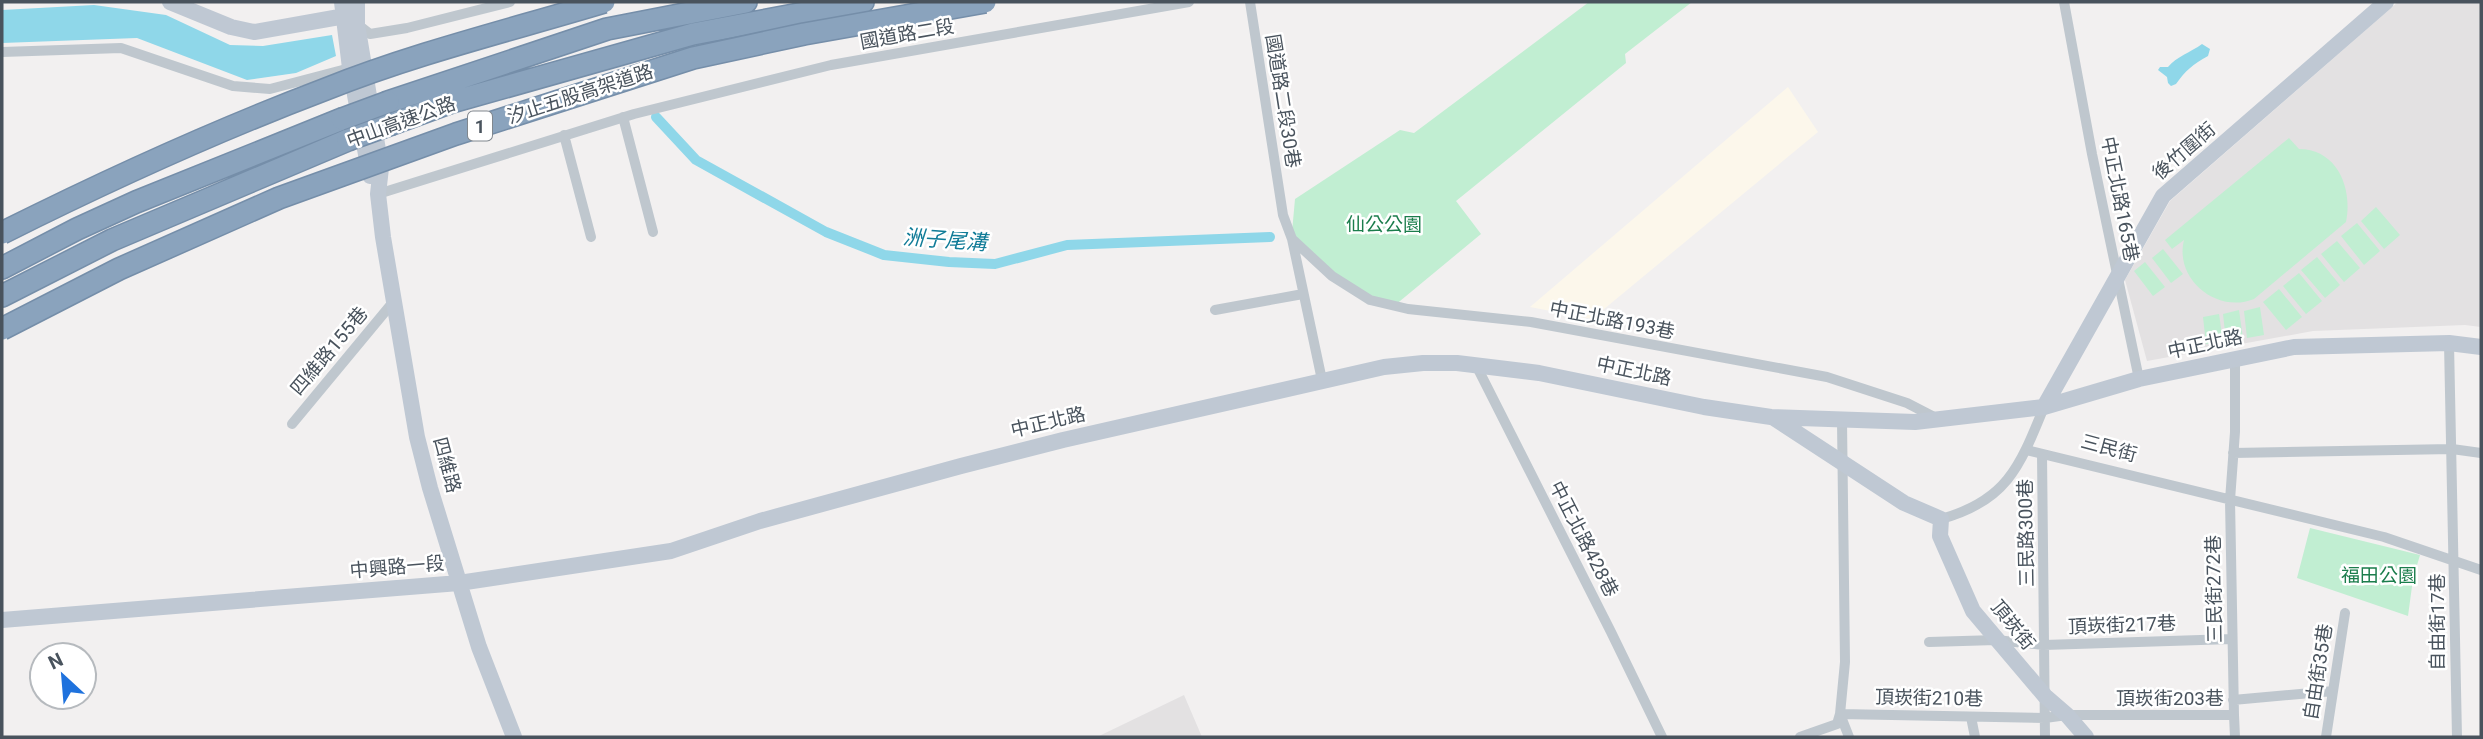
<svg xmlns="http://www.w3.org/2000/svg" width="2483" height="739" font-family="Roboto,'Noto Sans TC',sans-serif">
<rect width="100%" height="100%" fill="#f2f0f0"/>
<path fill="#fcf7eb" d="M1788 87 1818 132 1592 319 1530 307Z"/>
<path fill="#e3e1e2" d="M2398 2H2481V327L2465 325 2313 331 2147 361 2125 280 2170 201Z
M1184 695 1202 737H1097Z"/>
<path fill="#c1eed2" d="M1589 2H1692L1625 54 1626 63 1456 201 1481 234 1394 306 1343 287 1291 243 1295 199 1400 130 1414 133Z
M2289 138 2299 149C2337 149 2353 188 2346 222L2254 299C2218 314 2174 280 2184 240L2172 249 2165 240Z
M2376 207 2400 235 2384 249 2361 221Z
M2357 223 2380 251 2364 265 2341 236Z
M2337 241 2360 268 2344 282 2321 254Z
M2163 249 2183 274 2171 283 2152 258Z
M2317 257 2340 285 2325 298 2301 270Z
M2145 262 2165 287 2153 296 2134 271Z
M2299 273 2322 301 2306 314 2283 286Z
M2279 289 2302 317 2286 330 2263 302Z
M2260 307 2264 335 2247 338 2244 311Z
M2239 310 2243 338 2226 341 2223 314Z
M2219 314 2223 341 2206 344 2203 317Z
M2310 528 2420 555 2413 579 2408 616 2297 578Z"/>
<path fill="#8fd7e9" d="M94 5 166 15 230 45 263 46 332 35 336 56 296 73 247 80 137 38 2 43V10Z
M2202 44 2210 49 2208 56C2193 64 2185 71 2176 84L2171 86 2168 83 2167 77 2158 70 2160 67H2168C2176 57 2191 52 2202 44Z"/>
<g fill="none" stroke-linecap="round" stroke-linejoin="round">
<path stroke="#8fd7e9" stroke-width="10" d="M656 117 696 160 826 232 884 255 949 262 995 264 1067 245 1270 237"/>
<g stroke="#758ea9" stroke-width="24">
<path id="highway" d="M388 102 607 29 746 2
M392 124 452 102 693 34 863 2
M2 268 77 229 136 202 342 119
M2 296 112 240 348 140"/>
</g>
<path stroke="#bfc7ce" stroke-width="10" d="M1250 2 1283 215 1292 239 1322 380
M2064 2 2092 154 2139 379
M357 24 370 34 407 28 510 2
M2 52 121 48 233 86 270 89 350 68
M623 117 653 232
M564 135 591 237
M378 194 634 114 831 65 1189 2
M1292 239 1332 276 1370 300 1408 309 1531 322 1827 377 1907 403 1936 418
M1215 310 1303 294
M2449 343 2457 737
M1477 367 1611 632 1662 737
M292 424 394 301
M2026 450 2384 537 2481 570
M2233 453 2452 449 2481 453
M2042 454 2045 737
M1941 519C2007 501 2020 466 2044 407
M1929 642 1996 640 2044 645 2232 639
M2233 700 2333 691
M1840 714 2045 718 2067 715H2234L2230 500 2235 432V359
M1840 714 1849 737
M2234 715 2235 737
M1971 717 1975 737
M1800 737 1837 724 1840 714 1845 662 1842 421
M2326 737 2345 613"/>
<path stroke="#bfc8d3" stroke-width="16" d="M170 2 231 27 254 32 345 16 352 21
M342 2 350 68 370 176
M357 2V24L381 168 378 194 383 237 417 437 430 488 479 647 514 737
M2044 407 2163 196 2386 2
M1774 418 1904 503 1941 519 1940 536 1973 611 2045 696 2067 715 2086 737
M2 620 459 583 671 551 760 521 961 466 1063 440 1384 367 1423 363H1457L1539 373 1704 407 1771 417 1915 422 2044 407 2139 379 2294 347 2449 343 2481 347"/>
<use href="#highway" stroke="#8aa3bd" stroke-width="21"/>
<g stroke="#758ea9" stroke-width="24" stroke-linecap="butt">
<path id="highway-bridge" d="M342 119 388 102
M348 140 392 124
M2 233C108 180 215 131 326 89 416 53 511 30 604 2
M2 329 119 269 279 198 456 134 693 58 804 34 985 2"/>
</g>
<use href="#highway-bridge" stroke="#8aa3bd" stroke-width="21"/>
</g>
<g text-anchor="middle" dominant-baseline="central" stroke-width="5" stroke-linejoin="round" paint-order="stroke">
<rect fill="#fff" stroke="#80878e" stroke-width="2" x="468" y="111.5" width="24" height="29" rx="5"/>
<g font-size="18" font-weight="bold" fill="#49535d">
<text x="480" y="126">1</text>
</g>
<g font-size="19" fill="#49535d" stroke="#fff">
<text transform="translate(907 34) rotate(-10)">國道路二段</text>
<text transform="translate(580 94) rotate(-18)">汐止五股高架道路</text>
<text transform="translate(1283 101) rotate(81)">國道路二段30巷</text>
<text transform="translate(401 122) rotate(-20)">中山高速公路</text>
<text transform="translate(2184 151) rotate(-41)">後竹圍街</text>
<text transform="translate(2120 199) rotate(79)">中正北路165巷</text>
<text transform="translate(1612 320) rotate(11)">中正北路193巷</text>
<text transform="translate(2205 344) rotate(-12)">中正北路</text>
<text transform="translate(329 351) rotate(-50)">四維路155巷</text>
<text transform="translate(1634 371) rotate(12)">中正北路</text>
<text transform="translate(1048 422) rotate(-13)">中正北路</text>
<text transform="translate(2109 448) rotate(15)">三民街</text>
<text transform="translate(447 465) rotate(75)">四維路</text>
<text transform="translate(2026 533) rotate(-91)">三民路300巷</text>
<text transform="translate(1584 539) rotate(63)">中正北路428巷</text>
<text transform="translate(397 567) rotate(-5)">中興路一段</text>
<text transform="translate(2214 589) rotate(-91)">三民街272巷</text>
<text transform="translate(2437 622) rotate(-90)">自由街17巷</text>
<text transform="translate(2013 625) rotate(51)">頂崁街</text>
<text transform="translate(2122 625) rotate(-2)">頂崁街217巷</text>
<text transform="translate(2318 672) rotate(-81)">自由街35巷</text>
<text transform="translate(1929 698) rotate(1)">頂崁街210巷</text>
<text x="2170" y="698">頂崁街203巷</text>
</g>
<g font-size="19" fill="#1b7d4c" stroke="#fff">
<text x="1384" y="224">仙公公園</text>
<text x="2379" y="575">福田公園</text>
</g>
<g font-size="21" font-style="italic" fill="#117c98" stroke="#fff">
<text transform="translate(945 240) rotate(4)">洲子尾溝</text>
</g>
</g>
<rect width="2483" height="739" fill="none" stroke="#49535d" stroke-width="7"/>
<g transform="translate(63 676) rotate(334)"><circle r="33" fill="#ffffff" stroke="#b6babe" stroke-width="2"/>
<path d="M0-5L12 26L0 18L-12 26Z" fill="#1f72dd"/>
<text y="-10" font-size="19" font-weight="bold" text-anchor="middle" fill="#49535d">N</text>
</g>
</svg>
